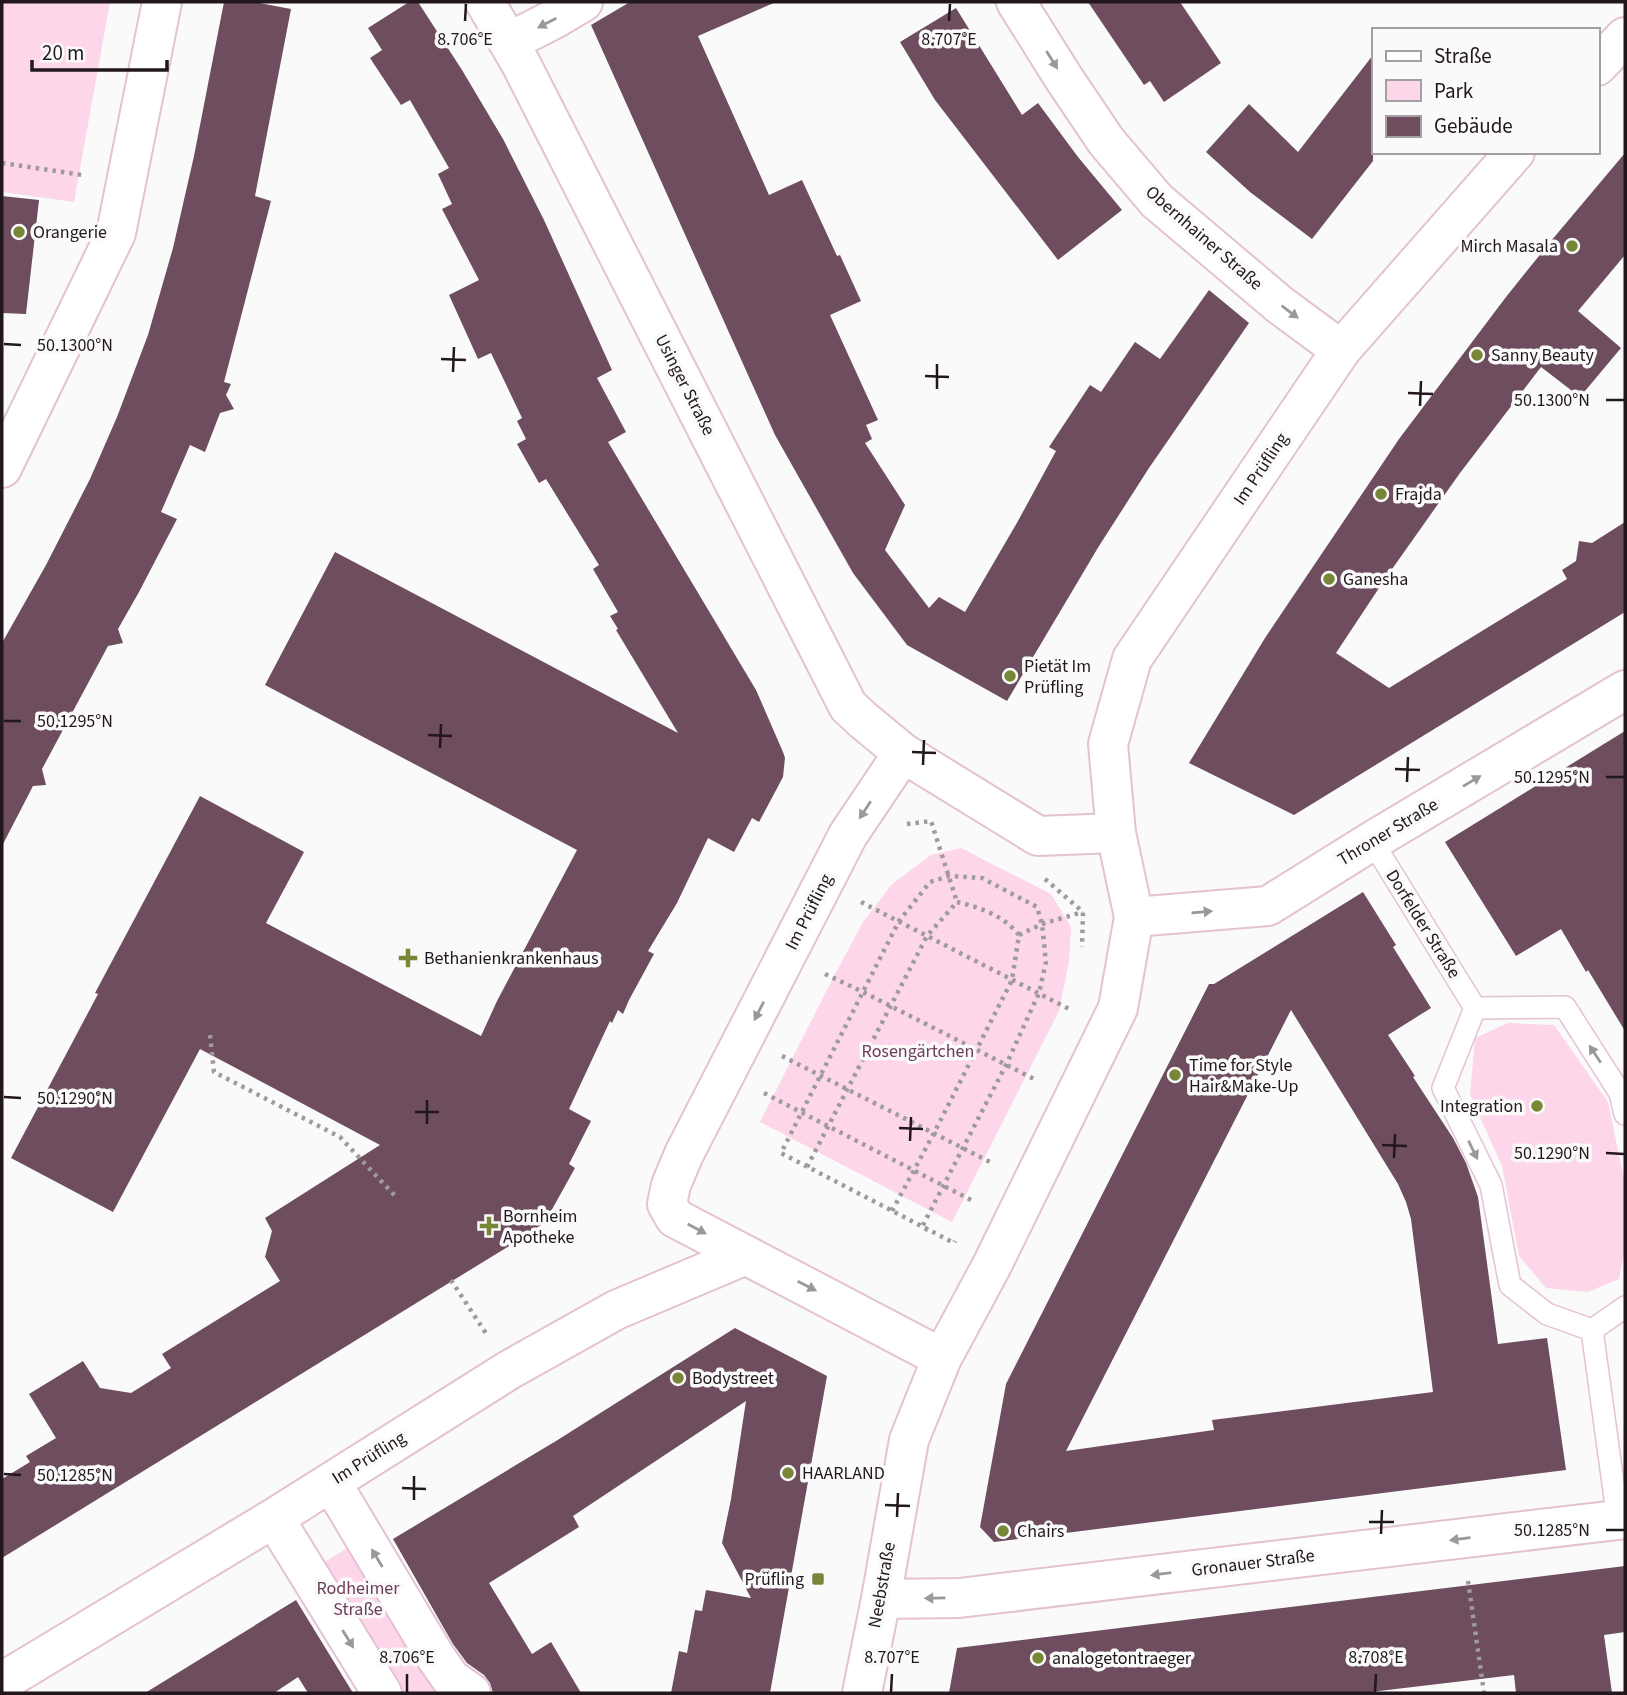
<svg xmlns="http://www.w3.org/2000/svg" width="1627" height="1695" font-family="'Source Sans 3',sans-serif">
<rect width="100%" height="100%" fill="#fafafa"/>
<path fill="#fdd6ea" d="M2 2H110L74 202 2 192Z
M961 848 1051 894 1071 927 1069 962 1059 1011 952 1222 760 1122 833 978 863 922 892 884 931 855Z
M1508 1023 1554 1025 1608 1102 1625 1184V1248L1619 1279 1588 1292 1546 1288 1519 1256 1502 1166 1470 1095 1475 1038Z
M352 1545 442 1693H390L315 1568Z"/>
<path fill="#6d4d5e" fill-rule="evenodd" d="M224 2H254L291 9 255 196 271 201 224 382 231 384 226 395 234 409 220 413 205 452 190 445 161 512 177 519 139 592 118 629 123 643 108 646 42 769 46 785 33 786 2 846V643L46 565 90 479 117 417 148 335 173 248 194 156Z
M409 2H418L462 70 503 139 544 220 612 370 597 378 626 432 608 442 756 690 783 752 785 758 783 777 759 822 752 818 734 852 708 838 677 903 648 951 654 954 629 1000 623 1014 618 1010 612 1023 610 1021 569 1109 591 1121 569 1164 575 1168 545 1222 535 1230 2 1558V1479L30 1462 26 1456 56 1438 29 1394 83 1361 100 1388 131 1393 171 1368 162 1354 280 1281 265 1257 272 1231 265 1218 380 1145 200 1049 113 1212 11 1158 98 994 95 993 200 796 304 852 266 923 481 1036 497 1001 577 850 265 685 335 552 678 733 616 630 618 629 610 616 618 612 593 569 599 565 546 479 539 483 517 444 526 439 517 421 522 418 491 353 478 359 449 295 479 280 442 209 452 204 438 174 449 168 410 100 401 105 370 58 382 50 368 28Z
M630 2H776L698 36 769 195 802 180 837 256 840 255 861 301 830 315 878 420 866 425 872 439 865 443 905 505 885 550 929 608 939 597 965 612 1018 521 1056 451 1049 447 1090 385 1101 392 1135 342 1160 359 1209 290 1249 323 1149 468 1099 546 1007 701 907 645 853 573 775 435 591 25Z
M1088 2H1180L1221 63 1164 102 1150 81 1144 85Z
M956 8 1022 115 1038 103 1078 157 1122 210 1058 260 935 100 900 42Z
M1373 55V161L1312 239 1250 192 1206 152 1249 104 1298 152Z
M1625 153V255L1578 311 1621 348 1580 397 1541 367 1460 473 1385 579 1336 653 1389 688 1567 579 1562 570 1576 561 1579 541 1592 543 1625 522V612L1294 815 1189 763 1265 638 1399 439 1506 297 1551 241Z
M2 196 39 200 26 314 2 313Z
M1625 731V1031L1588 970 1586 972 1561 929 1516 956 1445 842Z
M1363 892 1396 945 1393 947 1431 1008 1388 1035 1415 1076 1413 1077 1453 1138 1466 1163 1478 1197 1498 1344 1547 1338 1566 1470 994 1542 980 1527 1006 1384 1209 984H1214ZM1291 1010 1398 1184 1406 1202 1411 1219 1433 1392 1212 1420 1214 1430 1066 1451Z
M735 1328 827 1376 770 1693H671L679 1651 687 1653 695 1610 702 1611 706 1590 751 1598 722 1543 731 1499 746 1401 573 1516 579 1527 489 1583 532 1654 551 1642 581 1693H493L490 1683 484 1675 467 1663 453 1644 393 1539 556 1441Z
M1625 1566V1632L1604 1635 1612 1693H1516L1514 1675 1362 1693H949L957 1648Z
M296 1600 353 1693H308L298 1677 274 1693H145Z"/>
<g fill="none" stroke-linecap="round" stroke-linejoin="round">
<g stroke="#e3c2d3" stroke-width="24">
<path id="service" d="M1372 841 1475 1008
M1592 1330 1547 1314 1510 1285 1491 1185 1443 1088 1475 1008 1565 1007 1620 1093 1625 1114
M1592 1330 1618 1520
M1592 1330 1625 1307"/>
</g>
<g stroke="#e3c2d3" stroke-width="42">
<path id="minor" d="M485 2 521 64 848 706 863 720 903 753 1038 836 1116 833
M1016 2 1063 77 1106 141 1157 201 1280 305 1341 350
M509 42 556 18 583 2
M2 468 116 233 162 2
M903 753 848 835 684 1154 671 1185 667 1204 675 1218 942 1358
M1134 917 1268 906 1372 841 1625 690
M331 1482 435 1656 451 1679 471 1693
M274 1518 382 1693
M881 1599 959 1598 1625 1519
M2 1682 274 1518 509 1370 616 1310 746 1255"/>
</g>
<g stroke="#e3c2d3" stroke-width="42">
<path id="secondary" d="M1597 66 1625 37
M862 1693 881 1599 909 1440 942 1358 992 1265 1118 1008 1134 917 1116 833 1108 744 1132 659 1341 350 1515 152"/>
</g>
<path stroke="#9f9b9d" stroke-width="4.5" stroke-dasharray="3.5 5" stroke-linecap="butt" d="M2 163 82 175
M907 824 931 821 957 902
M1045 879 1083 912 1082 947
M861 902 1071 1010
M1019 935 1042 924 1083 912
M825 974 863 992 1036 1080
M210 1035 214 1072 340 1137 397 1198
M782 1056 994 1164
M764 1093 975 1202
M807 1167 927 936 957 902
M892 1211 934 1133 1012 980 1019 935C1004 916 980 907 957 902
M928 1230 922 1227 1006 1065 1039 993 1046 962 1042 924 1037 907 982 878 949 876 930 882 899 921 781 1153 954 1243 955 1241
M451 1280 487 1335
M1468 1581 1484 1693"/>
<use href="#service" stroke="#fff" stroke-width="21"/>
<use href="#minor" stroke="#fff" stroke-width="38"/>
<use href="#secondary" stroke="#fff" stroke-width="38"/>
</g>
<defs><path id="oneway-solid" d="M-6-.8H1V-3.2L6.5 0L1 3.2V.8H-6Z" transform="scale(1.75)"/></defs>
<g fill="#9c9799">
<use href="#oneway-solid" transform="translate(547 23) rotate(153)"/>
<use href="#oneway-solid" transform="translate(1052 60) rotate(58)"/>
<use href="#oneway-solid" transform="translate(1290 312) rotate(37)"/>
<use href="#oneway-solid" transform="translate(1472 781) rotate(-31)"/>
<use href="#oneway-solid" transform="translate(865 810) rotate(123)"/>
<use href="#oneway-solid" transform="translate(1202 912) rotate(-5)"/>
<use href="#oneway-solid" transform="translate(759 1011) rotate(117)"/>
<use href="#oneway-solid" transform="translate(1595 1054) rotate(-123)"/>
<use href="#oneway-solid" transform="translate(1473 1150) rotate(64)"/>
<use href="#oneway-solid" transform="translate(697 1229) rotate(28)"/>
<use href="#oneway-solid" transform="translate(807 1286) rotate(27)"/>
<use href="#oneway-solid" transform="translate(1460 1539) rotate(173)"/>
<use href="#oneway-solid" transform="translate(377 1558) rotate(-121)"/>
<use href="#oneway-solid" transform="translate(1161 1574) rotate(173)"/>
<use href="#oneway-solid" transform="translate(935 1598) rotate(179)"/>
<use href="#oneway-solid" transform="translate(348 1639) rotate(58)"/>
</g>
<path fill="none" stroke="#22171d" stroke-width="2.5" d="M465 21 466 4M949 21 950 4M4 344 21 345M441 359 466 360M453 372 454 347M925 376 949 377M937 389V364M1408 393 1433 394M1606 400H1624M1420 406 1421 381M4 721H21M428 735 452 736M440 748 441 724M912 752 936 753M923 765 924 740M1395 769 1420 770M1606 777H1624M1407 782 1408 757M4 1097 21 1098M415 1112H439M427 1124V1100M899 1128 923 1129M910 1141 911 1117M1382 1145 1407 1146M1606 1153 1624 1154M1394 1158 1395 1134M4 1474 21 1475M402 1488 426 1489M414 1500V1476M885 1505 910 1506M897 1517 898 1493M1369 1522H1394M1606 1530H1624M1381 1534 1382 1510M407 1692V1674M891 1692 892 1674M1375 1692 1376 1674"/>
<g fill="#778737" stroke="#fafafa" stroke-width="2.5">
<circle cx="19" cy="232" r="7"/>
<circle cx="1572" cy="246" r="7"/>
<circle cx="1477" cy="355" r="7"/>
<circle cx="1381" cy="494" r="7"/>
<circle cx="1329" cy="579" r="7"/>
<circle cx="1010" cy="676" r="7"/>
<path d="M404.5 947.5h7v7h7v7h-7v7h-7v-7h-7v-7h7z"/>
<circle cx="1175" cy="1075" r="7"/>
<circle cx="1537" cy="1106" r="7"/>
<path d="M485.5 1215.5h7v7h7v7h-7v7h-7v-7h-7v-7h7z"/>
<circle cx="678" cy="1378" r="7"/>
<circle cx="788" cy="1473" r="7"/>
<circle cx="1003" cy="1531" r="7"/>
<rect x="811" y="1572" width="14" height="14" rx="3.5"/>
<circle cx="1038" cy="1658" r="7"/>
</g>
<g text-anchor="middle" dominant-baseline="central" stroke-width="7" stroke-linejoin="round" paint-order="stroke">
<g font-size="18" fill="#22171d" stroke="#fafafa" text-anchor="start">
<text x="33" y="232">Orangerie</text>
<text x="1558" y="246" text-anchor="end">Mirch Masala</text>
<text x="1491" y="355">Sanny Beauty</text>
<text x="1395" y="494">Frajda</text>
<text x="1343" y="579">Ganesha</text>
<text x="1024" y="666">Pietät Im<tspan x="1024" dy="21">Prüfling</tspan></text>
<text x="424" y="958">Bethanienkrankenhaus</text>
<text x="1189" y="1065">Time for Style<tspan x="1189" dy="21">Hair&amp;Make-Up</tspan></text>
<text x="1523" y="1106" text-anchor="end">Integration</text>
<text x="503" y="1216">Bornheim<tspan x="503" dy="21">Apotheke</tspan></text>
<text x="692" y="1378">Bodystreet</text>
<text x="802" y="1473">HAARLAND</text>
<text x="1017" y="1531">Chairs</text>
<text x="804" y="1579" text-anchor="end">Prüfling</text>
<text x="1052" y="1658">analogetontraeger</text>
</g>
<g font-size="18" fill="#22171d" stroke="#fafafa">
<text transform="translate(1204 238) rotate(41)">Obernhainer Straße</text>
<text transform="translate(685 385) rotate(63)">Usinger Straße</text>
<text transform="translate(1261 469) rotate(-56)">Im Prüfling</text>
<text transform="translate(1388 832) rotate(-31)">Throner Straße</text>
<text transform="translate(809 912) rotate(-63)">Im Prüfling</text>
<text transform="translate(1423 924) rotate(58)">Dorfelder Straße</text>
<text transform="translate(369 1458) rotate(-32)">Im Prüfling</text>
<text transform="translate(1253 1563) rotate(-7)">Gronauer Straße</text>
<text transform="translate(882 1585) rotate(-80)">Neebstraße</text>
</g>
<g font-size="18" fill="#6e3c59" stroke="#fafafa">
<text x="918" y="1051">Rosengärtchen</text>
<text x="358" y="1588">Rodheimer<tspan x="358" dy="21">Straße</tspan></text>
</g>
</g>
<g font-size="18" text-anchor="middle" fill="#22171d" stroke="#fafafa" stroke-width="7" stroke-linejoin="round" paint-order="stroke">
<text x="465" y="45">8.706°E</text>
<text x="949" y="45">8.707°E</text>
<text x="75" y="351">50.1300°N</text>
<text x="1552" y="406">50.1300°N</text>
<text x="75" y="727">50.1295°N</text>
<text x="1552" y="783">50.1295°N</text>
<text x="75" y="1104">50.1290°N</text>
<text x="1552" y="1159">50.1290°N</text>
<text x="75" y="1481">50.1285°N</text>
<text x="1552" y="1536">50.1285°N</text>
<text x="407" y="1663">8.706°E</text>
<text x="892" y="1663">8.707°E</text>
<text x="1376" y="1663">8.708°E</text>
</g>
<rect width="1627" height="1695" fill="none" stroke="#22171d" stroke-width="7"/>
<rect x="1372" y="28" width="228" height="126" fill="#fafafa" stroke="#a49fa2" stroke-width="2"/>
<rect x="1386" y="51" width="35" height="10" fill="#ffffff" stroke="#a49fa2" stroke-width="2"/>
<text x="1434" y="63" font-size="21" fill="#22171d">Straße</text>
<rect x="1386" y="80" width="35" height="21" fill="#fdd6ea" stroke="#a49fa2" stroke-width="2"/>
<text x="1434" y="98" font-size="21" fill="#22171d">Park</text>
<rect x="1386" y="116" width="35" height="21" fill="#6d4d5e" stroke="#a49fa2" stroke-width="2"/>
<text x="1434" y="133" font-size="21" fill="#22171d">Gebäude</text>
<path d="M32 60v10h135v-10" fill="none" stroke="#22171d" stroke-width="3.5"/>
<text x="42" y="60" font-size="21" fill="#22171d" stroke="#fafafa" stroke-width="5" paint-order="stroke">20 m</text>
</svg>
